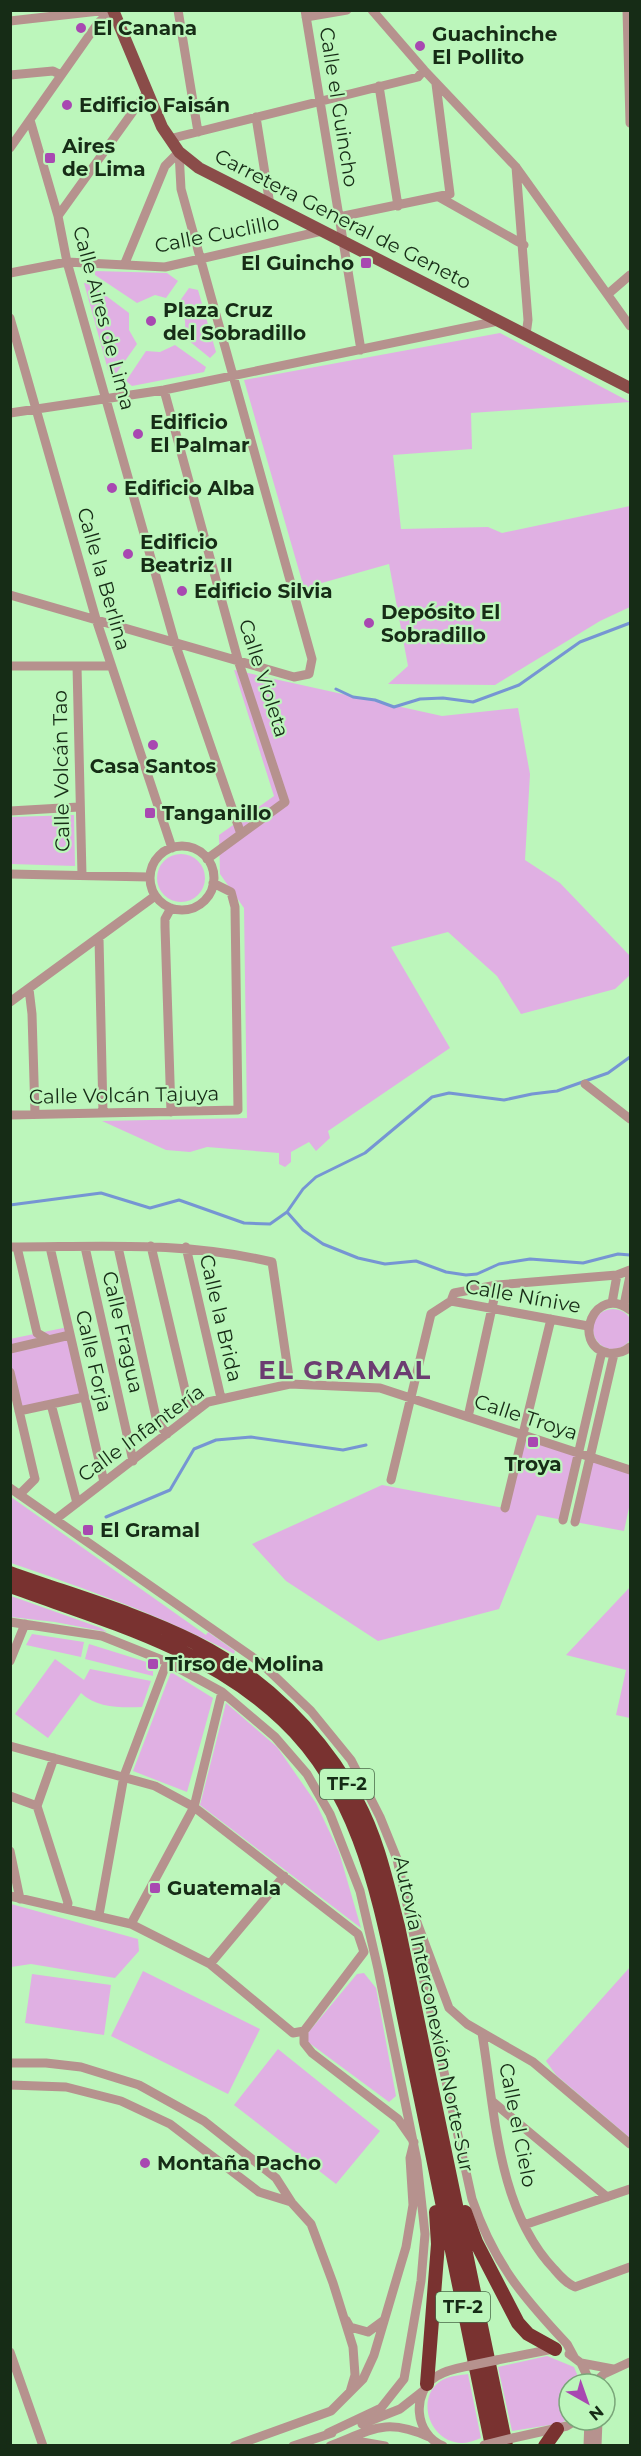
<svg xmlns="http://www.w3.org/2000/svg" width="641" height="2456" font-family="Montserrat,sans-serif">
<rect width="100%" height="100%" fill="#bcf6bb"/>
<path fill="#e0b0e3" d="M95 271 167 273 178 281 166 298 155 295 137 303 95 275Z
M84 283H89L129 313V330L137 344 115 375 108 370Z
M189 288 198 290 216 352 210 358 183 336C187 324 186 315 177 305Z
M500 333 630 402 471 413 472 449 393 455 401 529 488 527 502 533 630 506V607L600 621 495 685 388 684 408 666 389 564 304 588 244 380Z
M175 345 206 367 204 372 132 386 126 381 146 351 160 352Z
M234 670 442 716 518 708 530 774 525 860 560 883 630 956V975L615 989 521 1014 497 976 448 932 391 947 450 1048 328 1131 330 1138 316 1151 309 1142 291 1152V1162L285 1167 279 1164V1153L207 1147 190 1152 166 1150 102 1121 247 1118 244 908 220 874 219 835 274 796Z
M74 815 75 866 11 864V817Z
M157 878a24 24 0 1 1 48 0a24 24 0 1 1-48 0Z
M593 1329a20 20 0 1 1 40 0a20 20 0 1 1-40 0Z
M68 1327 84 1397 19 1411 11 1372 10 1339Z
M522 1435 578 1453 563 1520 537 1515 499 1609 378 1641 286 1581 252 1544 382 1485 509 1509 505 1508Z
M591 1457 630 1470V1503L624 1531 575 1522Z
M11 1497 206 1635 208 1632 235 1651 234 1654C161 1615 89 1590 11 1563Z
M630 1587V1718L616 1715 626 1670 566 1655Z
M11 1596 101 1628 107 1632 55 1622 11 1617Z
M32 1634 84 1642 81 1657 26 1645Z
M89 1644 153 1664V1676L85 1659Z
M55 1659 84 1680 90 1669 151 1681 142 1707C122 1708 96 1708 81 1693L48 1738 15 1714Z
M171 1672 213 1698 187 1792 133 1771Z
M226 1703 277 1747 316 1803 339 1852 361 1928 200 1805Z
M11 1904 138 1939 139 1951 115 1978 31 1964 11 1967Z
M630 1967V2138L556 2075 546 2061Z
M143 1971 260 2029 228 2094 111 2036Z
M364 1973 376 1988 396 2096 389 2102 308 2042 307 2034 357 1974Z
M32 1974 111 1985 104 2035 25 2023Z
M278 2049 380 2131 336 2184 234 2105Z
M547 2356 574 2367 581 2384H569V2417L562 2423 512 2431 498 2367Z
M468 2374 481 2438C475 2440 469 2443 463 2443 429 2444 413 2395 444 2379 451 2376 461 2375 468 2374Z"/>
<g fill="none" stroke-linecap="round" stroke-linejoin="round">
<path stroke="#7695d3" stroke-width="3" d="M336 689 353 697 375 700 394 707 420 699 443 698 473 702 519 685 580 642 630 623
M10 1205 101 1193 150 1208 179 1200 244 1223 270 1224 287 1212 303 1189 316 1177 365 1153 432 1097 449 1093 504 1100 532 1094 557 1091 608 1073 630 1057
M287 1212 303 1230 323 1244 358 1258 385 1264 416 1261 446 1272 466 1275 477 1274 499 1264 530 1259 583 1263 618 1254 630 1255
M106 1517 170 1490 194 1449 216 1440 251 1437 343 1450 366 1445"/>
<path stroke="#b6928e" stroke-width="9" d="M178 10 198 132
M305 10 361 350
M372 10 424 70 516 167 630 326
M627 10 630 123
M306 17 347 10
M10 21 108 10
M10 75 53 71 61 75
M379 86 398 206
M256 117 270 205
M30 120 58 216 67 262 175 643 241 834
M169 139 418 77 424 70
M10 148 98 23 112 10
M516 167 528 320 526 335
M439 197 524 245
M58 216 147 92
M339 217 450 194 436 84
M125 263 165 166 179 152
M10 273 67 262 165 267 322 231
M608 294 630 275
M10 318 96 619 172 848
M164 390 238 660 285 802 207 859
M10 413 164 390 498 321
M10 595 294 677 309 674 312 659 181 189 179 152
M10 666H110
M77 666 82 875
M10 811 79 807
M150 878a32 32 0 1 1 64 0a32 32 0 1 1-64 0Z
M10 874 149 877
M171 908 165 919V927L171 1112
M99 938 103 1113
M29 989 32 1014 35 1114
M10 1002 155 896
M585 1084 630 1119
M10 1115 238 1110 235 907 231 892 213 883
M151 1246 187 1398 194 1412
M10 1247C101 1247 184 1241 272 1262L290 1384
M17 1247 37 1333 49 1340
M50 1247 104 1482
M85 1247 133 1461
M118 1247 157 1422 167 1434
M186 1247 221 1398
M451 1301 588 1326
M612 1303 617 1275
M624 1305 630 1276
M630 1310C595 1283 570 1345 608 1353 617 1354 624 1352 630 1347
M10 1349 70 1335
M10 1372 35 1479 20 1494
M51 1404 77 1503
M19 1411 84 1397
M468 1417 497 1285
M391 1480 431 1314 451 1301 454 1293 497 1285 617 1275 630 1270
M10 1488 261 1663 311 1711 351 1760 380 1817 397 1859 472 2199C494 2263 522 2296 567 2344L574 2357
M505 1508 551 1319
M56 1519 208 1402 290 1384 380 1388 630 1470
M563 1520 602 1351
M575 1522 614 1354
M10 1622 102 1636 167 1662 222 1692 275 1737 307 1774 330 1814 360 1891 378 1969 417 2161 425 2234 421 2281 404 2379 381 2408 328 2433
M10 1661 25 1624
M10 1746 155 1786 194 1807 358 1934 364 1952 304 2031V2043L312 2053 398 2119 414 2142 410 2158 413 2205 406 2247 374 2355 363 2379 331 2411 234 2446
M54 1758 37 1806 68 1903 67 1908
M10 1796 37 1806
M10 1851 20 1899
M10 1896 131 1924 210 1964 293 2033 304 2031
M99 1915 124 1776 167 1662
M415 1917 449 2008 467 2024 533 2062 630 2144
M131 1924 194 1807 222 1692
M210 1964 284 1876
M482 2033C495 2111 497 2209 554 2269 560 2276 566 2283 575 2287L630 2267
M10 2063H46L81 2067 139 2085 204 2121 276 2178 292 2203 311 2224 333 2283 353 2347 355 2375 350 2392
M10 2085 66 2087 121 2101 170 2124 259 2192 291 2202
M493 2102 607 2197
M524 2225 630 2189
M346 2320 350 2327 368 2332 383 2321
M10 2352 43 2446
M569 2354 581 2363 591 2384
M497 2360 553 2349
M581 2363 613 2369
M593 2384 604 2374 630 2362
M362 2424 400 2409 423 2391
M513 2438 567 2426 577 2420
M293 2446 332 2433
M330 2446C372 2430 385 2417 429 2437
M344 2446 362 2442 385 2446
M443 2446C414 2434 411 2392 437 2376 446 2370 458 2368 468 2366
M588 2446 589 2420
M597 2446 598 2420"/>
<path stroke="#8a4c49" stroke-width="12" d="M113 10 162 127 179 152 199 168 630 388"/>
<path stroke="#793230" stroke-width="14" d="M10 1573C71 1595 136 1613 194 1642 262 1676 321 1734 357 1801 378 1840 387 1884 398 1926L506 2446
M10 1586C106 1621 208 1648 283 1720 355 1788 376 1883 396 1977 405 2024 415 2071 425 2119 447 2228 469 2337 492 2446
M465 2212 476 2242 518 2323 528 2334 555 2349
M427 2384 438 2244 436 2212
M545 2446 557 2429"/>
<path stroke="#b6928e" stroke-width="9" d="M468 2366 497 2360
M484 2445 513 2438"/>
</g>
<g fill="#a848b1" stroke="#bcf6bb" stroke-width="2">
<circle cx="81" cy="28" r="6"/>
<circle cx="420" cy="46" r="6"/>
<circle cx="67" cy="105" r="6"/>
<rect x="44" y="152" width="12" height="12" rx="3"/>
<rect x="360" y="257" width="12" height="12" rx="3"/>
<circle cx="151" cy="321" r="6"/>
<circle cx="138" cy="434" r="6"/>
<circle cx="112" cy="488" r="6"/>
<circle cx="128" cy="554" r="6"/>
<circle cx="182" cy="591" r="6"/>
<circle cx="369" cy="623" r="6"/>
<circle cx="153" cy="745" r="6"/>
<rect x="144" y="807" width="12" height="12" rx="3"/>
<rect x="527" y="1436" width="12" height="12" rx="3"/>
<rect x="82" y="1524" width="12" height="12" rx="3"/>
<rect x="147" y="1658" width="12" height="12" rx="3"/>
<rect x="149" y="1882" width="12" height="12" rx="3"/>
<circle cx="145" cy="2163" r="6"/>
</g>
<g text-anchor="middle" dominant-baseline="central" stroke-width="4.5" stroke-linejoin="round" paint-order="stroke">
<g fill="#bcf6bb" stroke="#486948" stroke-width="1.5">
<rect x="320" y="1769" width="54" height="30" rx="4.5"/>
<rect x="436" y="2292" width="54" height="30" rx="4.5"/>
</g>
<g font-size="18" font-weight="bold" fill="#162c16">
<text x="347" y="1784">TF-2</text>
<text x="463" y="2307">TF-2</text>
</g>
<g font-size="20" font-weight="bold" fill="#162c16" stroke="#bcf6bb" text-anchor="start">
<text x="93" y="28">El Canana</text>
<text x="432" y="34">Guachinche<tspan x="432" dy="23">El Pollito</tspan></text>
<text x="79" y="105">Edificio Faisán</text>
<text x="62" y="146">Aires<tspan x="62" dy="23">de Lima</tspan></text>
<text x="354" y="263" text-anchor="end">El Guincho</text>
<text x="163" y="310">Plaza Cruz<tspan x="163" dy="23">del Sobradillo</tspan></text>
<text x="150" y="422">Edificio<tspan x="150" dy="23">El Palmar</tspan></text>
<text x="124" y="488">Edificio Alba</text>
<text x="140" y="542">Edificio<tspan x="140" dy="23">Beatriz II</tspan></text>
<text x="194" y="591">Edificio Silvia</text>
<text x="381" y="612">Depósito El<tspan x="381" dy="23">Sobradillo</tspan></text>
<text x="153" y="766" text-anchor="middle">Casa Santos</text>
<text x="162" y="813">Tanganillo</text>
<text x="533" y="1464" text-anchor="middle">Troya</text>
<text x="100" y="1530">El Gramal</text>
<text x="165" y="1664">Tirso de Molina</text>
<text x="167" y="1888">Guatemala</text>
<text x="157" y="2163">Montaña Pacho</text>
</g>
<g font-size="20" fill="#162c16" stroke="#bcf6bb">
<text transform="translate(339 107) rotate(81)">Calle el Guincho</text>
<text transform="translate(343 219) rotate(27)">Carretera General de Geneto</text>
<text transform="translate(217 234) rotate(-11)">Calle Cuclillo</text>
<text transform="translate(104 318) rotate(75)">Calle Aires de Lima</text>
<text transform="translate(104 579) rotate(74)">Calle la Berlina</text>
<text transform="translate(264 678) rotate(72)">Calle Violeta</text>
<text transform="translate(61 771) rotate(-91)">Calle Volcán Tao</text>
<text transform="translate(124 1095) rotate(-1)">Calle Volcán Tajuya</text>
<text transform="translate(523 1296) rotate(10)">Calle Nínive</text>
<text transform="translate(221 1318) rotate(77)">Calle la Brida</text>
<text transform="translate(123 1332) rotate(77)">Calle Fragua</text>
<text transform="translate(94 1361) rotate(77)">Calle Forja</text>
<text transform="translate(526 1417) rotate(18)">Calle Troya</text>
<text transform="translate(141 1433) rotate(-36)">Calle Infantería</text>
<text transform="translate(434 2014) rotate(78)">Autovía Interconexión Norte-Sur</text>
<text transform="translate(518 2125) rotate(79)">Calle el Cielo</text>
</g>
<g font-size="26" font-weight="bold" letter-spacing="1.5" fill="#6c3d71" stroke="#bcf6bb">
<text x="345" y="1370">EL GRAMAL</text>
</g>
</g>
<rect width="641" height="2456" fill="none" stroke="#162c16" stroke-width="24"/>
<g transform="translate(587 2402) rotate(140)"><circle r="28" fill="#bcf6bb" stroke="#7aa579" stroke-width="1.5"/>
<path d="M0-4.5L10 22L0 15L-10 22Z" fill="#a848b1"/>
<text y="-9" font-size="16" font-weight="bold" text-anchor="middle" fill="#162c16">N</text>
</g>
</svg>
